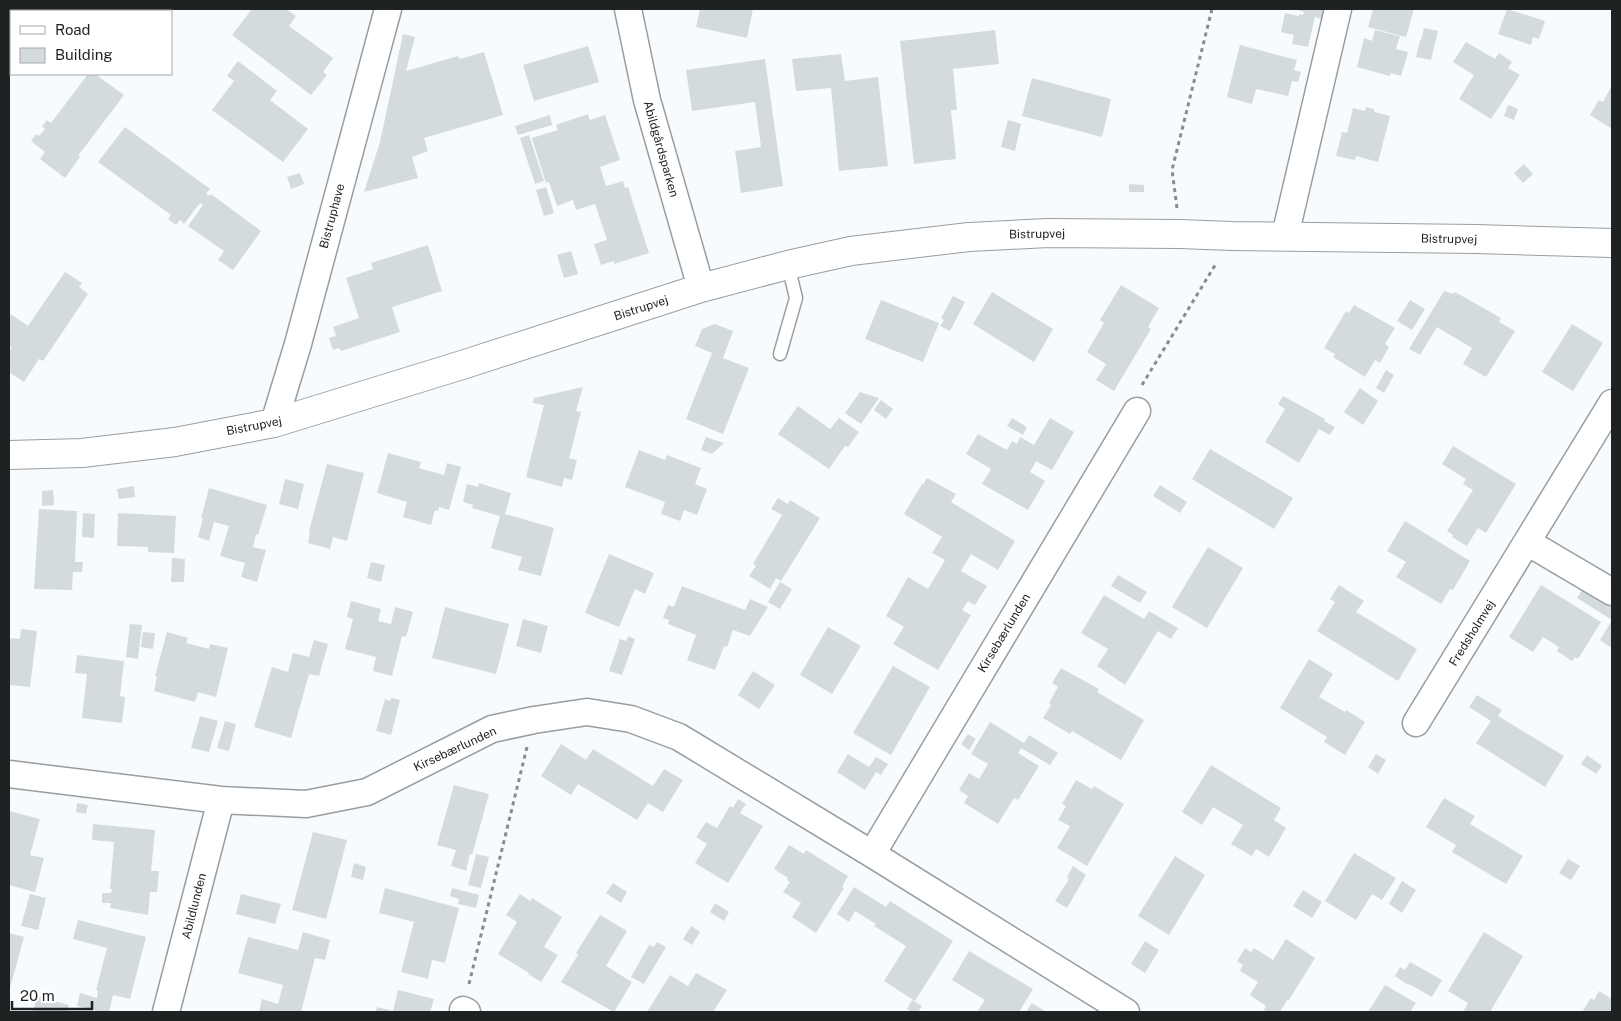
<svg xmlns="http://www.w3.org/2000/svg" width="1621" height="1021" font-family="'Public Sans',sans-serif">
<rect width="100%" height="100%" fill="#f7fbfe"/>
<path fill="#d3dbdf" d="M252 9H286L296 16 289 26 333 58 323 72 327 75 311 95 232 35Z
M700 9H753L747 38 696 27Z
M1293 9H1328L1325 20 1315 17 1308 47 1292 44 1294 35 1281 32 1285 13 1299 16V14L1303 15 1304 12Z
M1373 9H1414L1406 37 1368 27Z
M1507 9 1545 21 1539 39 1533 37 1531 45 1498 34Z
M1424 28 1438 31 1431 60 1416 57 1420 40 1421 41Z
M995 30 999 64 953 69 957 110H951L956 159 914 164 900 41Z
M1375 30 1400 36 1396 49 1408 52 1401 76 1391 73 1390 76 1357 67 1364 38 1372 41Z
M403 34 415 37 406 71 458 56 460 59 484 52 503 115 424 138 428 151 412 157 418 178 364 192 380 142Z
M1466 42 1495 59 1499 53 1512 62 1508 68 1520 75 1491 119 1459 99 1474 75 1453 62Z
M1240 45 1297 60 1294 70 1301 72 1298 82 1292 81 1288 96 1256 89 1252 104 1227 97Z
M588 46 599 82 534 101 523 65Z
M841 54 845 81 878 77 888 166 839 171 831 88 796 91 792 59Z
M765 59 783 186 741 193 735 151 761 147 755 102 692 111 686 70Z
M238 61 277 91 270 100 308 129 283 162 212 110 234 81 227 76Z
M88 74H95L124 95 78 156 80 157 65 178 40 159 45 152 31 141 36 134 39 136 45 129 42 126 47 120 51 123Z
M1032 78 1111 99 1102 137 1022 116Z
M1612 85V129L1590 115 1599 100 1603 102Z
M1508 105 1518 109 1514 120 1504 116Z
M1366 107 1374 109V112L1390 116 1378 162 1356 156 1355 160 1336 156 1342 132 1347 133 1353 108 1365 111Z
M588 114 590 120 605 115 620 160 600 167 606 186 623 181 625 188 628 187 649 253 614 264V261L601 265 594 244 607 240 595 204 576 210 573 200 557 206 549 182 546 183 532 138 558 130 556 125Z
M550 115 552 125 518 135 515 126Z
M1008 120 1021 124 1015 151 1001 147Z
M125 127 210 189 206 194 210 196 211 194 261 231 233 270 218 260 224 251 188 226 203 205 200 203 184 224 180 220 176 225 168 219 171 215 98 162Z
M529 135 544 181 535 184 520 138Z
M1524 164 1533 174 1523 183 1514 173Z
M300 173 304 184 291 189 287 177Z
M1129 184 1144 185V192H1129Z
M546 187 554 213 544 216 536 190Z
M428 245 442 291 392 307 400 332 341 351 339 348 333 350 329 338 336 336 333 327 359 318 346 278 373 269 371 263Z
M571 251 578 274 564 278 557 255Z
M65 272 82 283 79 287 88 294 43 361 39 359 24 382 9 372V352L12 348 9 346V313L28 326Z
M1121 285 1159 308 1148 327 1151 329 1114 391 1096 380 1106 364 1087 352 1104 323 1100 320Z
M1444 291 1454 294 1455 292 1501 318 1499 322 1515 331 1486 377 1463 364 1472 348 1437 327 1420 355 1409 349Z
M992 292 1053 329 1034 362 973 324Z
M953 296 965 302 950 331 940 326 944 320 941 318Z
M881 300 939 323 923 362 865 339Z
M1410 300 1425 309 1412 330 1397 321Z
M1354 305 1395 328 1385 344 1389 347 1380 363 1375 360 1365 377 1333 357 1335 354 1324 348 1346 311 1349 313Z
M715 324 733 331 723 358 749 368 723 434 686 419 712 353 695 346 702 329Z
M1572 324 1603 343 1573 391 1542 372Z
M1386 370 1394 375 1384 393 1376 388Z
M583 387 576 411 581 412 569 458 577 460 572 480 564 478 562 487 526 477 544 405 533 403 534 398Z
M1360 388 1378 401 1363 425 1344 412Z
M860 392 879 398 861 424 845 413Z
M1283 396 1325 419 1324 421 1335 427 1330 435 1319 429 1299 463 1265 442 1285 409 1278 404Z
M881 400 893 409 886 419 874 410Z
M798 406 830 429 839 418 859 432 848 447 845 446 829 469 778 434Z
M1012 418 1027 427 1023 435 1007 426Z
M1050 418 1074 432 1052 470 1036 461 1030 472 1045 481 1028 510 982 484 991 469 966 454 978 434 1007 450 1012 441 1017 444 1020 437 1034 445Z
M706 437 724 443 712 454 701 450Z
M1453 446 1516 484 1486 533 1478 528 1467 546 1452 537 1453 535 1447 531 1473 490 1463 484 1466 479 1442 464Z
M1210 449 1293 498 1274 529 1192 479Z
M639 450 665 460 667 455 701 468 695 484 707 489 697 515 684 510 680 521 661 514 665 502 625 487Z
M388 453 421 462 419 468 444 475 447 463 461 467 449 510 439 507 438 511 435 510 431 525 403 517 407 502 377 493Z
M327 464 364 473 347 541 333 537 330 549 308 543 310 531H309Z
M927 478 956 494 951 502 1015 541 998 570 971 554 961 571 987 586 975 605 968 601 962 610 971 615 938 670 893 644 904 627 886 616 908 577 928 589 945 560 932 553 942 537 904 514 922 484 923 485Z
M285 479 304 484 298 509 279 504Z
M479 483 511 493 505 514 554 528 541 576 518 570 522 557 491 548 500 516 472 508 473 505 463 502 467 484 478 487Z
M1160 485 1187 502 1180 513 1153 496Z
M134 486 135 497 119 499 117 489Z
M209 488 267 505 258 535 256 534 253 547 266 550 257 582 241 577 245 563 220 556 229 526 214 522 209 541 198 537 203 518H201Z
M53 490 54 505 42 506V491Z
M778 498 788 504 790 500 820 518 781 581 776 578 770 589 749 576 756 566 753 564 782 515 771 509Z
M39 509 77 511 75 562H83L82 572H73L72 590 34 589Z
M83 513 95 514 94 538 82 537Z
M118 513 176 516 174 553 148 552V547L117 546Z
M1405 521 1470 561 1453 590 1450 589 1441 604 1396 577 1406 562 1387 551Z
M1208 547 1243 568 1207 628 1172 607Z
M609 554 654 573 645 594 635 589 619 627 585 613Z
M172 558 185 559 184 582H171Z
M371 562 385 565 381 582 367 578Z
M1118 575 1147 592 1140 603 1111 586Z
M780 582 792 589 780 609 768 602Z
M1339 585 1364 601 1356 612 1417 649 1398 681 1317 631 1335 602 1330 599Z
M1541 585 1601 622 1578 659 1575 657 1572 661 1557 651 1559 647 1543 637 1533 652 1509 637Z
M682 586 745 610 750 599 768 607 750 636 733 630 727 647 724 646 715 670 687 660 696 635 668 624 669 620 663 618 668 605 674 607Z
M1584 587 1612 604V620L1577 598Z
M1104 595 1144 619 1149 611 1178 628 1171 639 1158 631 1125 685 1097 666 1108 649 1081 633Z
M351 601 381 609 378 621 391 624 395 607 413 612 406 637 402 636 392 676 373 671 376 657 345 649 353 619 347 617Z
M445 607 509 624 496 674 432 658Z
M523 619 548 626 541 653 516 646Z
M1612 620V644L1610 647 1600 640Z
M130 624 142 625 138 659 126 657Z
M828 627 861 646 832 694 800 675Z
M21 629 37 631 30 687 9 685V638L20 639Z
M143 632 155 633 153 649 141 647Z
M167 632 188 638 186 643 209 649 210 644 228 648 216 697 198 692 195 702 154 691 157 677 155 676Z
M628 636 635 639 622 675 609 671 620 639 626 641Z
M314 640 328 644 319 676 309 674 291 738 254 727 272 667 288 672 293 653 309 657Z
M77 655 124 661 120 696 125 697 122 723 82 718 87 674 75 673Z
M1309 659 1333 674 1319 697 1345 712 1346 710 1365 722 1345 755 1324 742 1327 737 1280 708Z
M893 666 930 687 891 755 853 733Z
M1061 668 1099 689 1097 692 1144 720 1121 760 1072 731 1070 734 1043 718 1051 705 1049 703 1058 687 1052 683Z
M753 671 775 685 759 709 738 695Z
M1477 695 1502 710 1498 716 1564 756 1545 787 1476 743 1491 721 1469 707Z
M391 698 400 700 391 735 376 731 385 699 390 701Z
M200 716 218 721 209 752 191 748Z
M225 721 236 724 229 751 217 748Z
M990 722 1024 743 1029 735 1058 753 1050 765 1021 748 1018 753 1039 766 1018 800 1014 798 998 824 964 803 968 796 959 790 969 773 979 779 988 764 971 754Z
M968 734 976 739 969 750 961 744Z
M561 744 586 760 593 749 653 786 664 769 683 780 663 812 648 803 637 820 578 784 571 795 541 776Z
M848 754 869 767 876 757 888 764 881 775 876 772 865 790 837 772Z
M1376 754 1386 760 1378 774 1368 767Z
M1587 755 1602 766 1596 774 1581 764Z
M1211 765 1281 808 1274 820 1286 828 1269 857 1256 849 1252 856 1231 844 1243 825 1213 807 1202 825 1182 812Z
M1076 780 1092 789 1094 786 1124 804 1087 866 1057 848 1070 826 1058 820 1066 806 1062 804Z
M454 785 489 794 472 855 470 854 466 871 451 866 456 850 437 845Z
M1444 798 1475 816 1470 824 1523 856 1506 884 1452 852 1456 845 1426 827Z
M738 799 746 804 740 813 763 826 728 883 695 863 707 844 696 837 706 822 717 828 730 806 733 808Z
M77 803 88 805 86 814 76 812Z
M9 811 40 819 30 855 44 858 35 892 9 885Z
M93 824 155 830 151 871H159L157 892H150L148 915 110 908 111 903H102V893H111L112 889H110L114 842 92 840Z
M313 832 347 840 326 919 292 910Z
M789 845 804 854 806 850 848 876 842 887 844 888 816 933 792 917 801 903 783 892 790 882 787 880 788 878 774 869Z
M1354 853 1396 878 1382 900 1372 894 1356 920 1325 901Z
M476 854 489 857 481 888 468 885Z
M1175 856 1205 875 1169 935 1138 916Z
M1568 859 1580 866 1571 880 1559 873Z
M354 863 366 867 363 880 351 877Z
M1073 866 1086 875 1067 908 1055 901 1069 879 1067 877Z
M1402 881 1416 890 1402 913 1389 904Z
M613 883 627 892 621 903 606 893Z
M854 887 886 907 890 901 953 941 915 1001 884 981 906 946 874 926 876 924 855 911 849 922 837 914Z
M385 888 459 908 445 963 432 960 428 979 401 972 414 922 379 913Z
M452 888 479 895 476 908 458 904 459 899 450 896Z
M1303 890 1322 902 1312 918 1293 906Z
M30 894 46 898 38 930 21 926Z
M241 894 281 904 275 924 236 914Z
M520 894 530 901 532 898 562 917 544 947 558 955 541 982 528 974 529 973 498 954 517 922 506 915Z
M715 903 729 912 724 921 710 912Z
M600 915 627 931 606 966 632 982 614 1012 561 982 578 955 576 953Z
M78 920 146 937 130 999 113 995 109 1012H101L77 1006 80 993 97 998 98 991 96 990 107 948 73 939Z
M691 926 700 932 692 945 683 939Z
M303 932 330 940 325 960 315 958 301 1012H259L262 999 278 1004 283 985 238 973 248 937 298 950Z
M1484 932 1523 956 1490 1012H1463L1468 1003 1448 991Z
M9 933 24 937 9 992Z
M1286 939 1315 958 1289 1000H1287L1280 1012H1263L1266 1006 1250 995 1258 982 1240 971 1243 965 1237 961 1245 948 1251 952 1254 948 1273 960Z
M1145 941 1159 950 1145 973 1131 964Z
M657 942 666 947 644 984 631 977 649 945 654 947Z
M969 951 1033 989 1019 1012H977L985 1000 952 980Z
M1410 962 1442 980 1432 997 1409 984 1408 985 1395 976 1400 967 1405 970Z
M696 973 727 990 713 1012H647L670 975 688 986Z
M1385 985 1416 1003 1410 1012H1368Z
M398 990 434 999 430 1012H376L377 1007 393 1011Z
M1599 991 1612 999V1012H1582L1591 998 1594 1000Z
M37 996 69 1005 67 1012H33Z
M912 1000 922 1006 918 1012H912L907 1009Z
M1032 1003 1045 1011 1044 1012H1026Z"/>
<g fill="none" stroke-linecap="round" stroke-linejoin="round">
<g stroke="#979ea2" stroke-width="15">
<path id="lane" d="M780 354 796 298 788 265"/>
</g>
<g stroke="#979ea2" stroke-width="29">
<path id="street" d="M628 9 647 100 701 288
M1285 236 1338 9
M274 423 298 344 388 9
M1527 542 1612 592
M1416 723 1612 403
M9 774 221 800 306 804 367 792 492 729 534 720 587 712 631 719 679 737 872 854 1126 1012
M872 854 1137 411
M463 1010 467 1012
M166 1012 221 800"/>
</g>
<g stroke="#979ea2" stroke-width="30">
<path id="secondary" d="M9 455 82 453 175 442 274 423 462 365 701 288 788 265 851 251 969 237 1048 233 1180 234 1232 236 1476 239 1612 243"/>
</g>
<path stroke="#898c8e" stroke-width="3" stroke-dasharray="4 4" stroke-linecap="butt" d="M1177 208 1172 170 1212 9
M1142 385 1217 262
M469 984 527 747"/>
<use href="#lane" stroke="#fff" stroke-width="12"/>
<use href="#street" stroke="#fff" stroke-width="26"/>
<use href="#secondary" stroke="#fff" stroke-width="28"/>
</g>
<g text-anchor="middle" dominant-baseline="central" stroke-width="4.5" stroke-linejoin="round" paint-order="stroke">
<g font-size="12" fill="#1f2223" stroke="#fff">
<text transform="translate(661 149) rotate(74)">Abildgårdsparken</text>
<text transform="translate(332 216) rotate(-75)">Bistruphave</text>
<text transform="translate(1037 234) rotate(-1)">Bistrupvej</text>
<text transform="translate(1449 239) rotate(1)">Bistrupvej</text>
<text transform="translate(641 308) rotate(-18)">Bistrupvej</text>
<text transform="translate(254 426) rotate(-11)">Bistrupvej</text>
<text transform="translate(1004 633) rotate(-59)">Kirsebærlunden</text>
<text transform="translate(1472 633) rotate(-58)">Fredsholmvej</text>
<text transform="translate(455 749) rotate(-25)">Kirsebærlunden</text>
<text transform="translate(194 906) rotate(-76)">Abildlunden</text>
</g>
</g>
<rect width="1621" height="1021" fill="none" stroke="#1f2223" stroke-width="20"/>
<rect x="10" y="10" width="162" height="65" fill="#ffffff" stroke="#a5a7a7"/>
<rect x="20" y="26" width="25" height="8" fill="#ffffff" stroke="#a5a7a7"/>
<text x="55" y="35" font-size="15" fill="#1f2223">Road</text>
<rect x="20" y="48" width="25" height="15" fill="#d3dbdf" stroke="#a5a7a7"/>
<text x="55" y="60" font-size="15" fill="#1f2223">Building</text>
<path d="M12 1001v8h80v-8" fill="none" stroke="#1f2223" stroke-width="2.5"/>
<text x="20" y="1001" font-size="15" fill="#1f2223" stroke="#ffffff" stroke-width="4" paint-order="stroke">20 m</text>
</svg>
